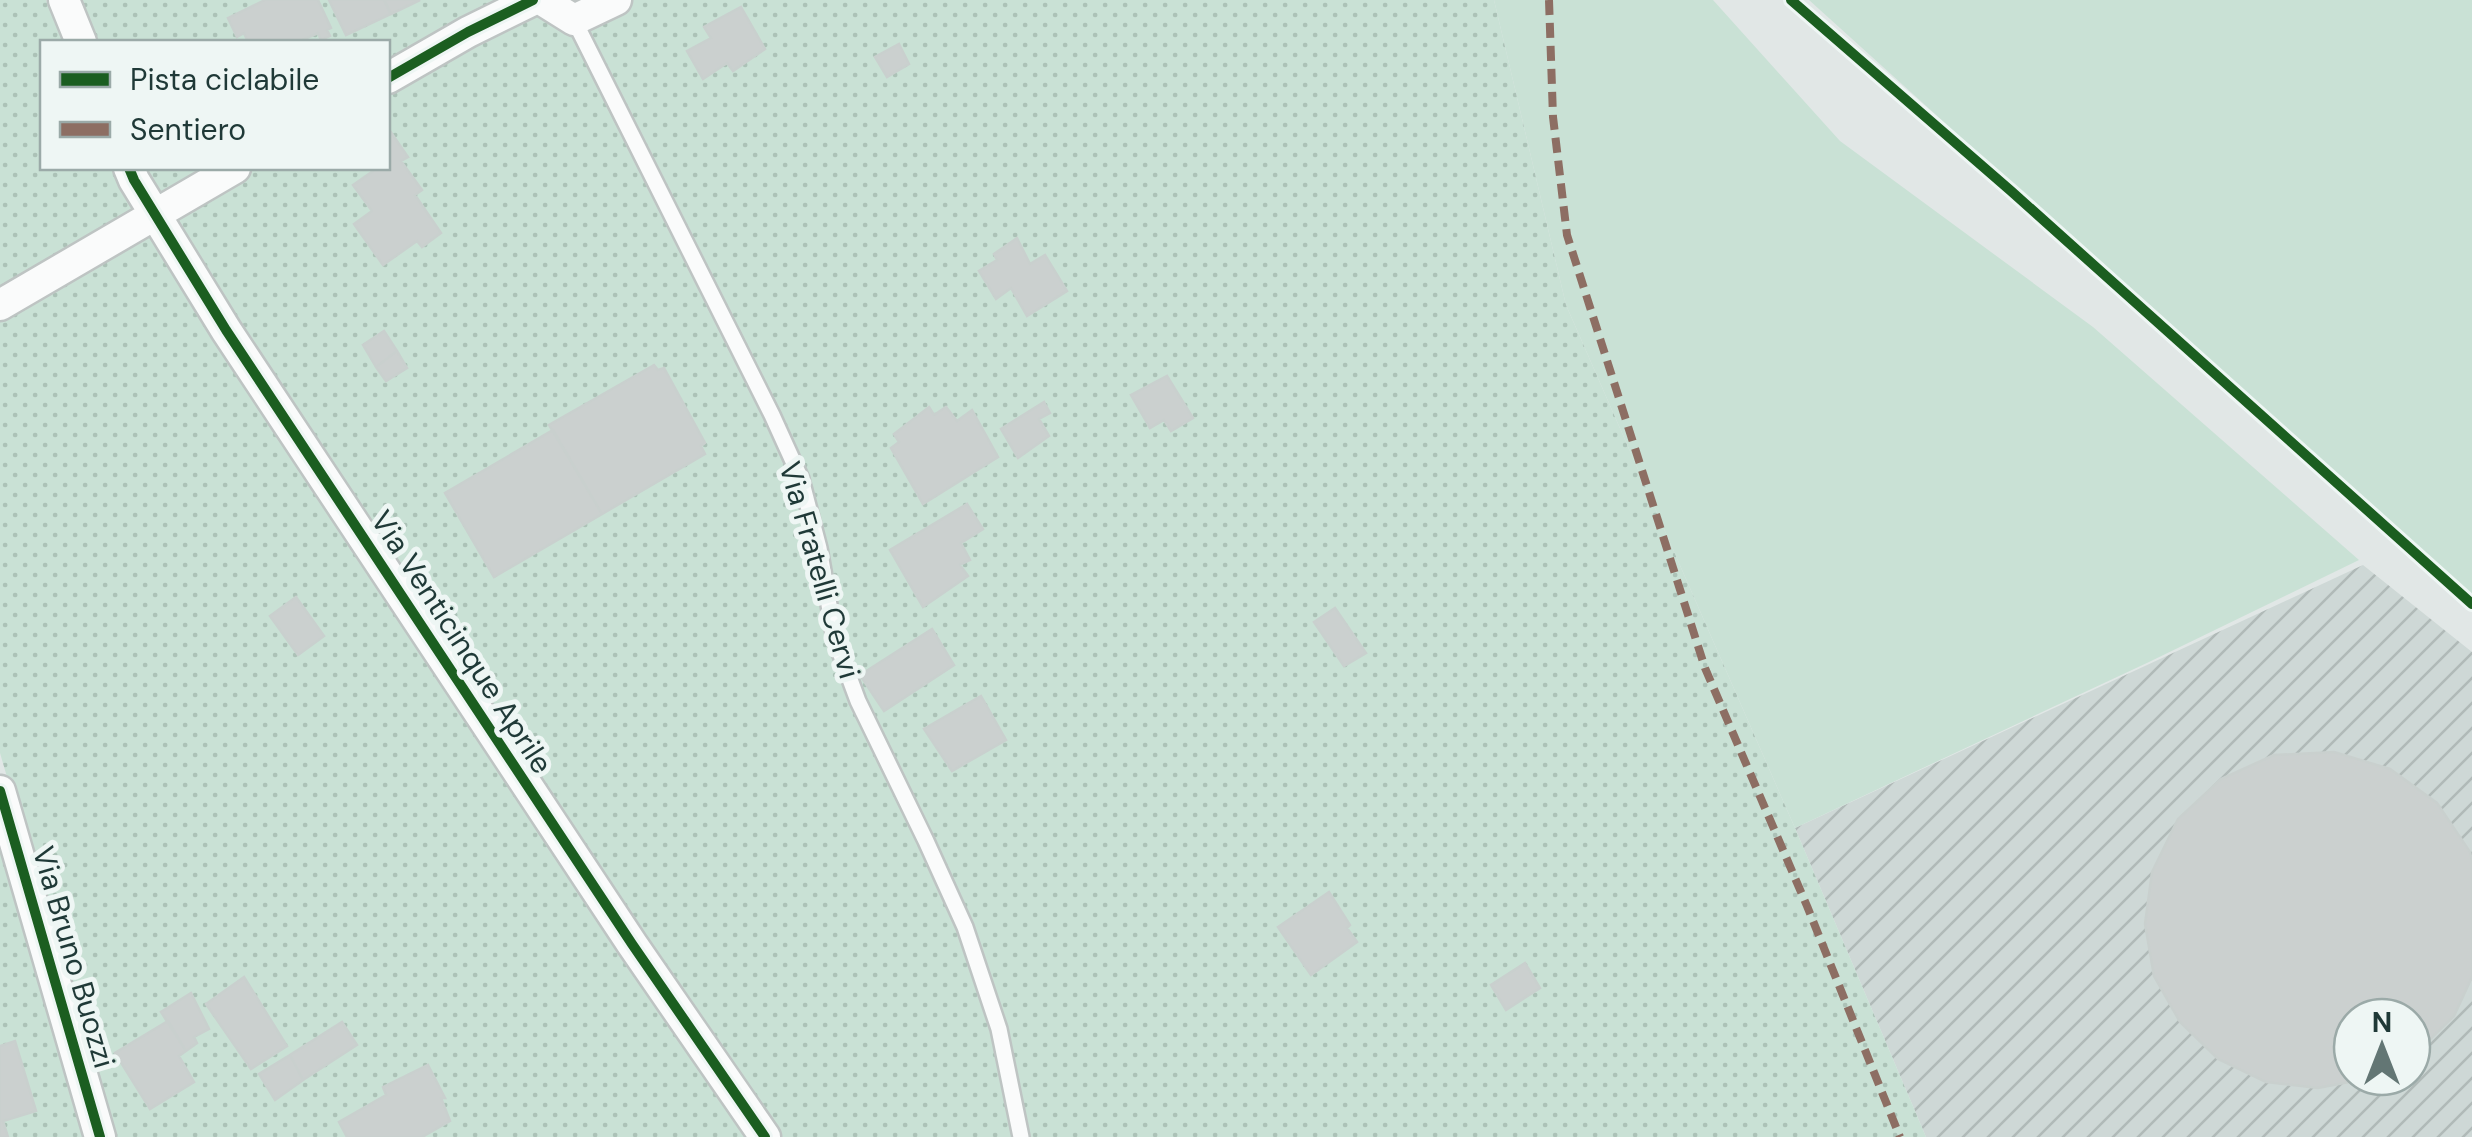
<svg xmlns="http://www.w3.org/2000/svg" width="2472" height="1137" font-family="'DM Sans',sans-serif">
<defs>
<pattern id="industrial-furrows" width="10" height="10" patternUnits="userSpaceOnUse" patternTransform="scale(2.5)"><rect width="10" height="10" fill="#ced8d6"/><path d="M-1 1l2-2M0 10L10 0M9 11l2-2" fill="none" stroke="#b0bab8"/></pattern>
<pattern id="garden-dots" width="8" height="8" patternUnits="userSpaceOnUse" patternTransform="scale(2.5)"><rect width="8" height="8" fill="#c9e1d5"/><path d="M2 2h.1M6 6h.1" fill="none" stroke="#acc2b7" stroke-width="1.8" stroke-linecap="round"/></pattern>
</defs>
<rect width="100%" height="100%" fill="#e1e7e6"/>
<path fill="url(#industrial-furrows)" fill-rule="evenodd" d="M2363 565 2472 652V1137H1926L1795 828ZM2352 1017H2412V1077H2352Z"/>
<path fill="#c9e1d5" d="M1494 0H1713L1840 141 2093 327 2359 560 2149 662 1795 828 1566 305Z
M1809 0H2472V600Z"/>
<path fill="url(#garden-dots)" d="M0 0H46L63 42H42V168H112L119 188 132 209 0 286Z
M77 0H1494L1566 305 1795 828 1926 1137H775L233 326 140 168H388V42H93Z
M151 229 751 1137H112L0 753V318Z
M0 822 91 1137H0Z"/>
<path fill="#cbd0cf" stroke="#c9d0ce" stroke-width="2.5" d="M265 0H318L331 28 327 30 330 36 321 40 318 33 298 42H248L244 33 237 37 228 18Z
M329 0H384L391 14 346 35Z
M384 0H420L391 14Z
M741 7 765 49 733 71 727 63 703 79 687 51 711 38 704 27Z
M899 44 909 64 887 77 875 57Z
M388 128 408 157 401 161 422 190 415 195 441 233 422 247 417 241 383 265 354 224 372 211 353 185 373 171 370 168H388Z
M1017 238 1030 264 1045 255 1067 291 1027 316 1011 288 996 299 979 271 997 260 994 254Z
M384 331 397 351 376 367 363 345Z
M397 351 407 368 386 381 376 367Z
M654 365 658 370 664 368 705 443 701 446 705 454 602 514 549 425Z
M1167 376 1193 418 1171 431 1164 420 1150 428 1131 395Z
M1044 402 1050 413 1039 419 1049 436 1018 458 1001 429Z
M929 407 934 415 946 407 957 421 972 410 998 457 923 504 891 448 899 442 894 434Z
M553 430 602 514 494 577 445 493Z
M967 504 983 529 961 543 970 560 960 565 968 576 923 607 890 550Z
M296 597 324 636 298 655 270 616Z
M1335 608 1366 653 1344 666 1314 622Z
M932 629 954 665 884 711 860 675Z
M981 696 1006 740 952 771 924 729Z
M2334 752 2390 769 2437 803 2470 852 2472 862V977L2454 1016 2412 1057V1017H2352V1077H2375L2318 1088 2266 1082 2218 1059 2180 1022 2154 976 2145 924 2152 872 2178 819 2221 779 2274 755Z
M1329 892 1350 925 1347 928 1357 942 1311 975 1278 927Z
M1525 963 1540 988 1506 1010 1491 985Z
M244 977 287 1046 251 1069 206 1004Z
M191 993 209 1029 194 1037 197 1043 186 1051 161 1012Z
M168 1021 186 1051 179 1056 194 1082 150 1109 115 1053Z
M342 1022 357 1045 303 1080 290 1055Z
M15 1041 36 1111 3 1121 8 1137H0V1046Z
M290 1055 303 1080 275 1100 259 1074Z
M428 1065 445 1098H441L450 1121 422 1137H347L339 1122 386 1095 383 1087Z"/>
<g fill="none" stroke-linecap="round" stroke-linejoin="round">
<g stroke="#bec4c3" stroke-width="20">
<path id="service" d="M574 20 772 415 801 479 819 548 835 639 858 701 926 841 965 927 999 1029 1021 1137"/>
</g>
<g stroke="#bec4c3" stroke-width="35">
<path id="minor" d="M64 0 81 42
M542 0 574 20 616 0
M388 78 468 32 533 0
M129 168 134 180 226 330 632 944 765 1137
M0 305 235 168
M0 791 100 1137"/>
</g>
<use href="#service" stroke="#fafbfb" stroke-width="15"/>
<use href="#minor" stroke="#fafbfb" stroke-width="30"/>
<path stroke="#8d6e63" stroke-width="8" stroke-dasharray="15 8" stroke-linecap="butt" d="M1549 0 1553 117 1567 235 1705 668 1807 906 1900 1137"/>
<g stroke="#eef6f4" stroke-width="16">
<path id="cycleway" d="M1791 0 2011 191 2472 604
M388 78 468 32 533 0
M129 168 134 180 226 330 632 944 765 1137
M0 791 100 1137"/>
</g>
<use href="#cycleway" stroke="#1b5e20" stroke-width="10"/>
</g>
<g text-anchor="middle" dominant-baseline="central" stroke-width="10" stroke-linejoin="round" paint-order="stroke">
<g font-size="30" fill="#1f3937" stroke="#eef6f4">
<text transform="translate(820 570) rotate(74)">Via Fratelli Cervi</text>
<text transform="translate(462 642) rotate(57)">Via Venticinque Aprile</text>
<text transform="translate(74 957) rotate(74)">Via Bruno Buozzi</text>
</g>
</g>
<rect x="40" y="40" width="350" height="130" fill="#eef6f4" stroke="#9baaa8" stroke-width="2.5"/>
<rect x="60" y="72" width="50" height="15" fill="#1b5e20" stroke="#9baaa8" stroke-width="2.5"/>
<text x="130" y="90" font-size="30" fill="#1f3937">Pista ciclabile</text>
<rect x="60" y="122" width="50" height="15" fill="#8d6e63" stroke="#9baaa8" stroke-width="2.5"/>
<text x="130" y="140" font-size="30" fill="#1f3937">Sentiero</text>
<g transform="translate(2382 1047)"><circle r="48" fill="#eef6f4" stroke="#9baaa8" stroke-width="2.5"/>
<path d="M0-8L18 38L0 25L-18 38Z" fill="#637674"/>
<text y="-15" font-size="28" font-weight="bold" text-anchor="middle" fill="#1f3937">N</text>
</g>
</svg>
